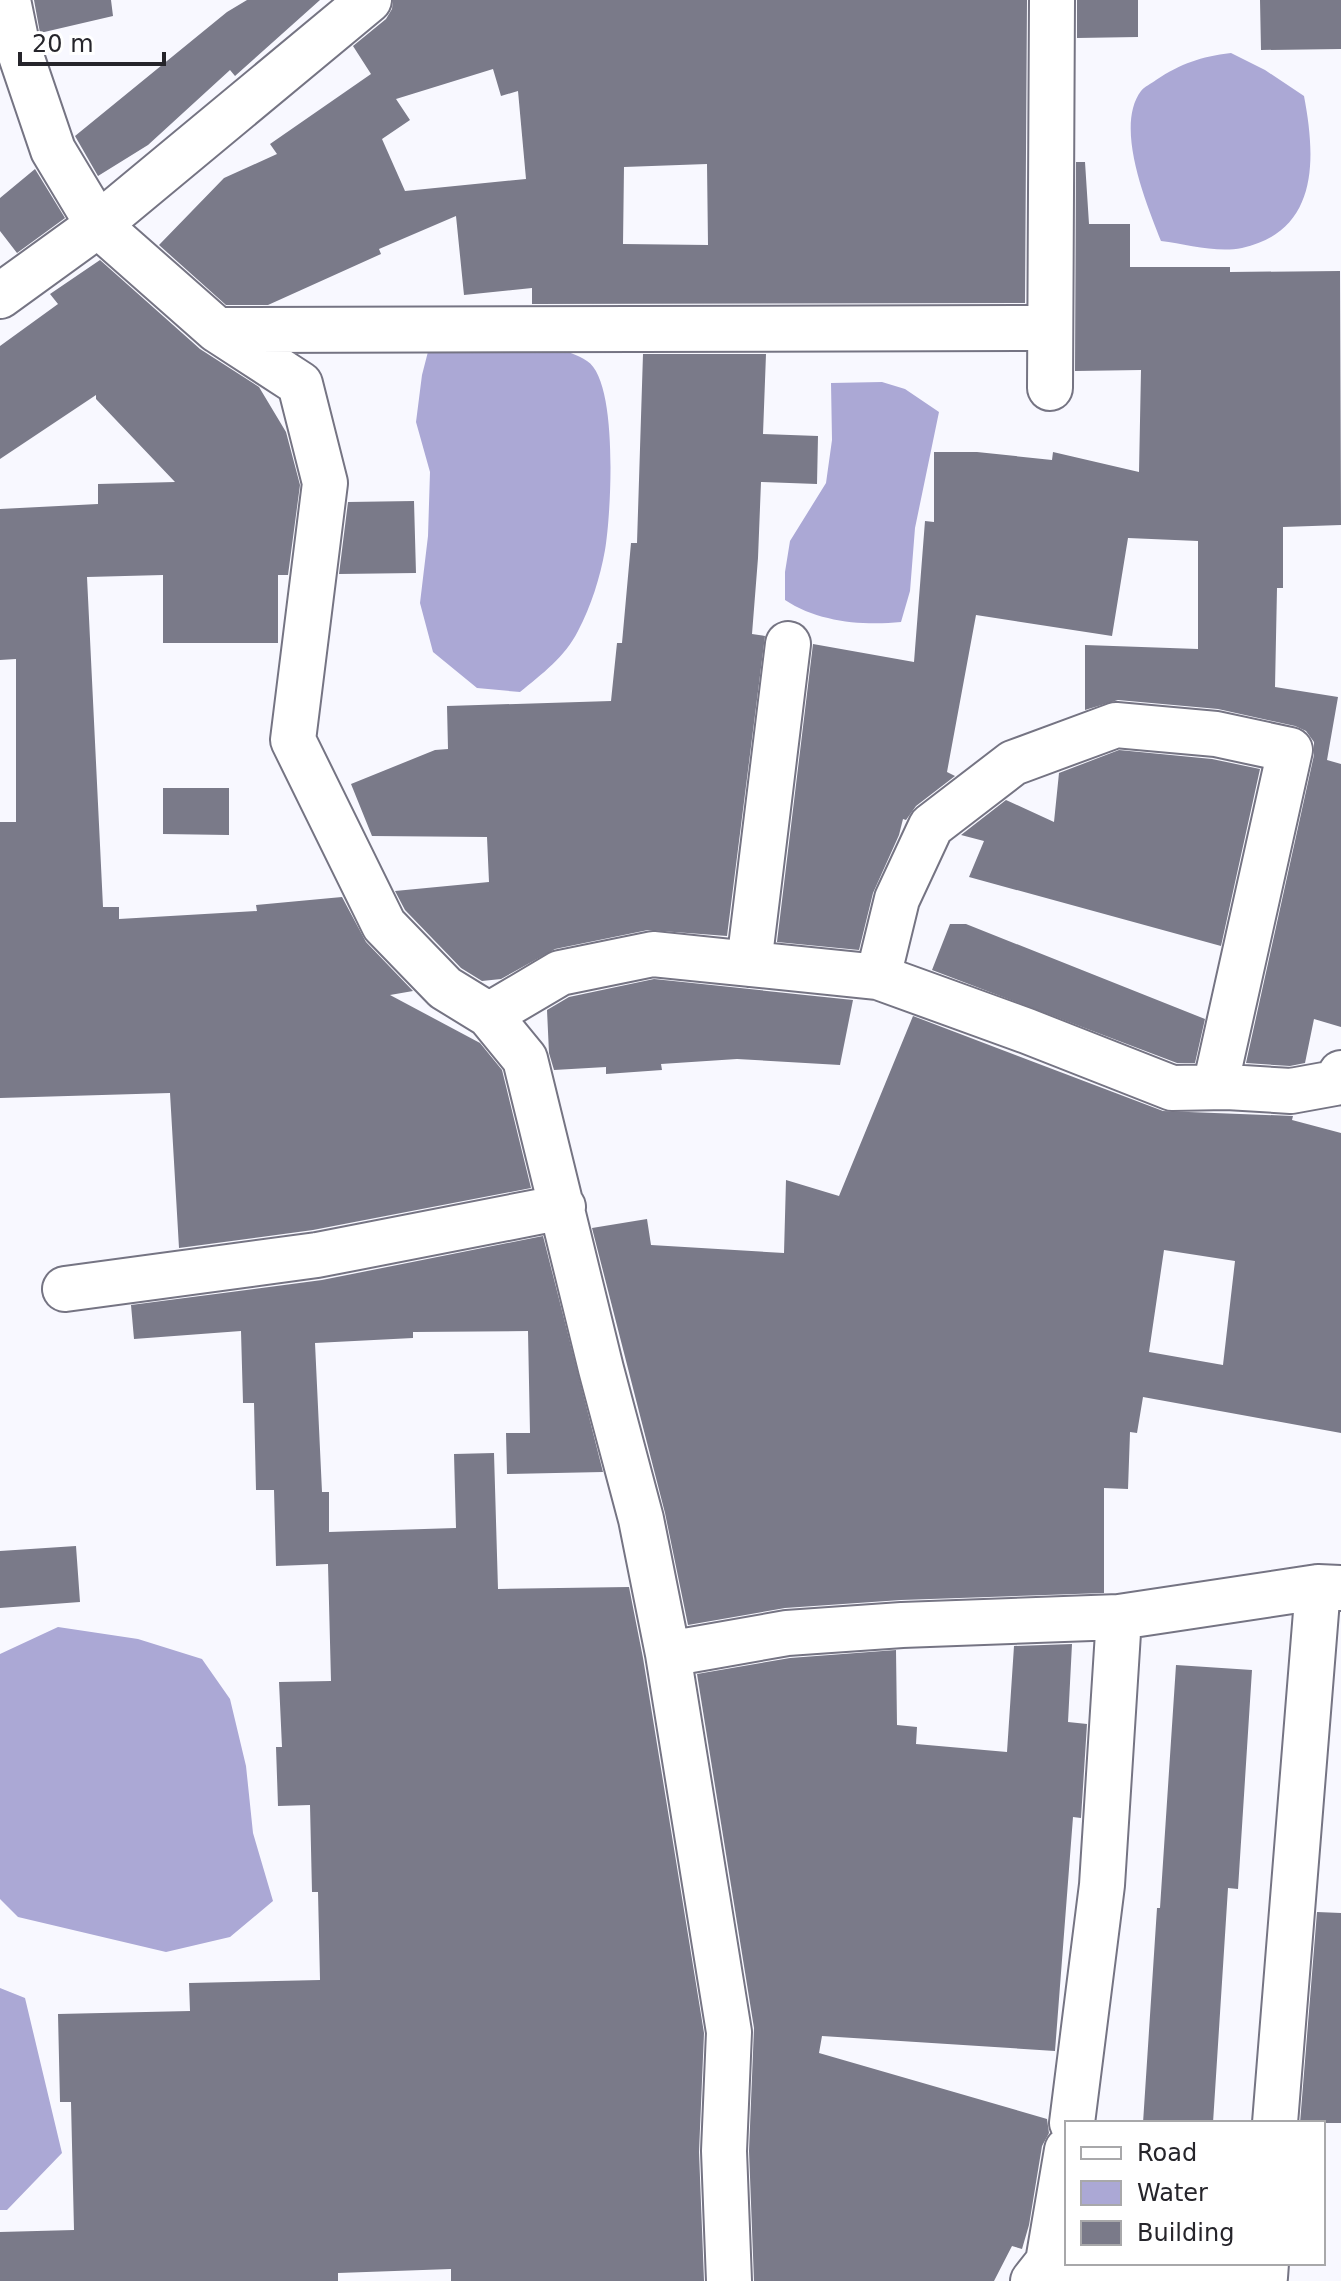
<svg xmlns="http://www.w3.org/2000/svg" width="1341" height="2281" font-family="'DejaVu Sans',sans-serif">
<rect width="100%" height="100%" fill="#f8f8ff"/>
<path fill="#aba8d5" d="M1231 53 1265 70 1304 96C1316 159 1319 231 1242 248 1216 253 1186 244 1161 241 1147 205 1114 127 1141 91 1144 87 1152 83 1156 80 1182 63 1200 57 1231 53Z
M431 340C473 342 553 338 587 361 619 381 611 515 605 550 600 578 591 606 578 631 565 657 542 674 520 692L477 688 433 652 420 603 428 536 430 472 416 422 422 375Z
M882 382 905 389 939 412 915 528 910 591 901 622C863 626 818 622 785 600V572L790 541 826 483 832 440 831 383Z
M58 1627 138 1639 202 1659 230 1699 246 1766 253 1833 273 1901 230 1937 166 1952 18 1917 0 1899V1654Z
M0 1988 25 1998 62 2153 7 2210H0Z"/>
<path fill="#7a7a89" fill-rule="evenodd" d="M34 0H111L113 16 40 33Z
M247 0H320L235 76 230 70 148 145 98 176 75 136 227 12Z
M393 0H1027L1025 303 532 304V288L464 295 456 216 379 249 381 254 268 305H226L159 245 224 178 277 154 270 144 371 74 353 46 386 19 392 9ZM493 69 501 96 518 91 526 179 405 191 382 139 410 120 396 99ZM707 164 708 245 623 244 624 167Z
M1077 0H1138V37L1077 38Z
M1260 0H1341V49L1261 50Z
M1076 162H1085L1089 224H1130V267H1230V272L1340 271 1341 525 1283 527V588H1277L1275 687 1338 697 1327 760 1341 764V1027L1314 1019 1305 1063 1290 1066 1246 1063 1314 755V742L1306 731 1295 726 1218 709 1118 700 1085 710V645L1198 649V541L1128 538 1112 636 976 615 947 772 955 776 916 806 906 820 903 819 899 835 873 893 859 950 777 942 813 644 914 662 925 521 934 522V452H977L1052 460 1053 452 1139 472 1141 370 1075 371Z
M35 169 65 218 17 253 0 231V198Z
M100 260 200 349 259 387 286 432 300 485 288 575H278V643H163V575L87 577 103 907H119V919L257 911 256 905 342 897 366 942 413 991 390 995 480 1043 502 1070 531 1188 313 1230 179 1248 170 1093 0 1098V822H16V659L0 660V509L98 504V484L175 482 96 399V395L0 459V346L58 304 50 294Z
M643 354H766L763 434 818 436 817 484 761 482 758 558 752 634 765 636 727 936 648 930 555 949 501 979 482 981 461 968 405 910 395 891 489 882 487 837 372 836 351 784 435 750 448 749 447 706 611 701 617 643H622L631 543H637Z
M414 501 416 573 339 574 348 502Z
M1119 750 1212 759 1260 769 1221 946 969 877 984 841 961 835 1006 800 1054 822 1059 773Z
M163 788H229V835L163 834Z
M950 924H966L1205 1019 1195 1063H1177L932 970Z
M654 979 853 1000 840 1065 737 1059 661 1064 662 1070 606 1074V1067L554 1070 549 1053 547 1010 569 997Z
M913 1016 1163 1111 1293 1116 1292 1120 1341 1133V1433L1143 1397 1137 1433 1130 1432 1128 1489 1104 1488V1593L901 1600 785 1608 688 1625 665 1513 592 1228 647 1219 651 1245 784 1253 786 1180 839 1196ZM1164 1250 1235 1261 1223 1365 1149 1352Z
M543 1236 603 1472 507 1474 506 1433H530L528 1331 413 1332V1338L315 1343 322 1492H329V1532L456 1528 454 1454 494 1453 498 1589 629 1587 643 1658 704 2033 699 2152 704 2281H451V2269L338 2273V2281H0V2232L74 2230 71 2102H60L58 2014 190 2011 189 1983 320 1980 318 1892H312L310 1805 278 1806 276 1747H282L279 1682 331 1681 328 1564 276 1566 274 1490H256L254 1403H243L241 1331 134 1339 131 1305 322 1280Z
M76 1546 80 1602 0 1608V1551Z
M1072 1644 1068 1722 1087 1724 1081 1818 1073 1817 1055 2051 822 2036 819 2053 1047 2119 1049 2133 1042 2146 1029 2225 1022 2249 1012 2246 994 2281H754L749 2151 754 2028 697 1674 790 1658 896 1650 897 1725 917 1727 916 1744 1007 1752 1014 1646Z
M1176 1665 1252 1670 1238 1889 1228 1888 1213 2123H1143L1157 1908H1160Z
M1317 1912 1341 1913V2123H1300Z"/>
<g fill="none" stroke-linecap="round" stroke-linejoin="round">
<g stroke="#757483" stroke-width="48">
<path id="street" d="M8 0 17 44 53 150 98 225 217 330 1050 328
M217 330 300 384 325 483 293 740 384 925 445 988 489 1015 525 1059 601 1369 641 1519 668 1654 729 2032 724 2151 729 2281
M1050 388 1052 0
M749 964 788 644
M878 977 897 899 931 826 1013 763 1116 725 1216 734 1290 750 1215 1087
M489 1015 560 973 653 954 878 977 1027 1031 1172 1088 1227 1087 1291 1091 1335 1083 1341 1073
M65 1289 317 1255 563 1207
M668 1654 787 1633 902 1625 1119 1617 1318 1587
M1072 2123 1102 1885 1119 1617
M1275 2123 1318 1587 1341 1588
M1048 2262 1265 2277 1266 2263
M1033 2281 1048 2262 1067 2150"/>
</g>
<g stroke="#757483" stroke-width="48">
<path id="secondary" d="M0 296 98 225 369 0"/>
</g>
<use href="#street" stroke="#fff" stroke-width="44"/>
<use href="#secondary" stroke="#fff" stroke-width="44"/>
</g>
<rect x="1065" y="2121" width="260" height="144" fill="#ffffff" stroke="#a8a8aa" stroke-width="2"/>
<rect x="1081" y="2147" width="40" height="12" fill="#ffffff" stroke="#a8a8aa" stroke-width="2"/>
<text x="1137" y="2161" font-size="24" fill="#26252b">Road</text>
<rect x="1081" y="2181" width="40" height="24" fill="#aba8d5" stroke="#a8a8aa" stroke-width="2"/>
<text x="1137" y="2201" font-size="24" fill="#26252b">Water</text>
<rect x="1081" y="2221" width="40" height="24" fill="#7a7a89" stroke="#a8a8aa" stroke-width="2"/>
<text x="1137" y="2241" font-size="24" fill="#26252b">Building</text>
<path d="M20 52v12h144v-12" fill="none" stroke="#26252b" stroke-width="4"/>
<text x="32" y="52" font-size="24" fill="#26252b" stroke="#ffffff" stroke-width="6" paint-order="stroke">20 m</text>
</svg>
